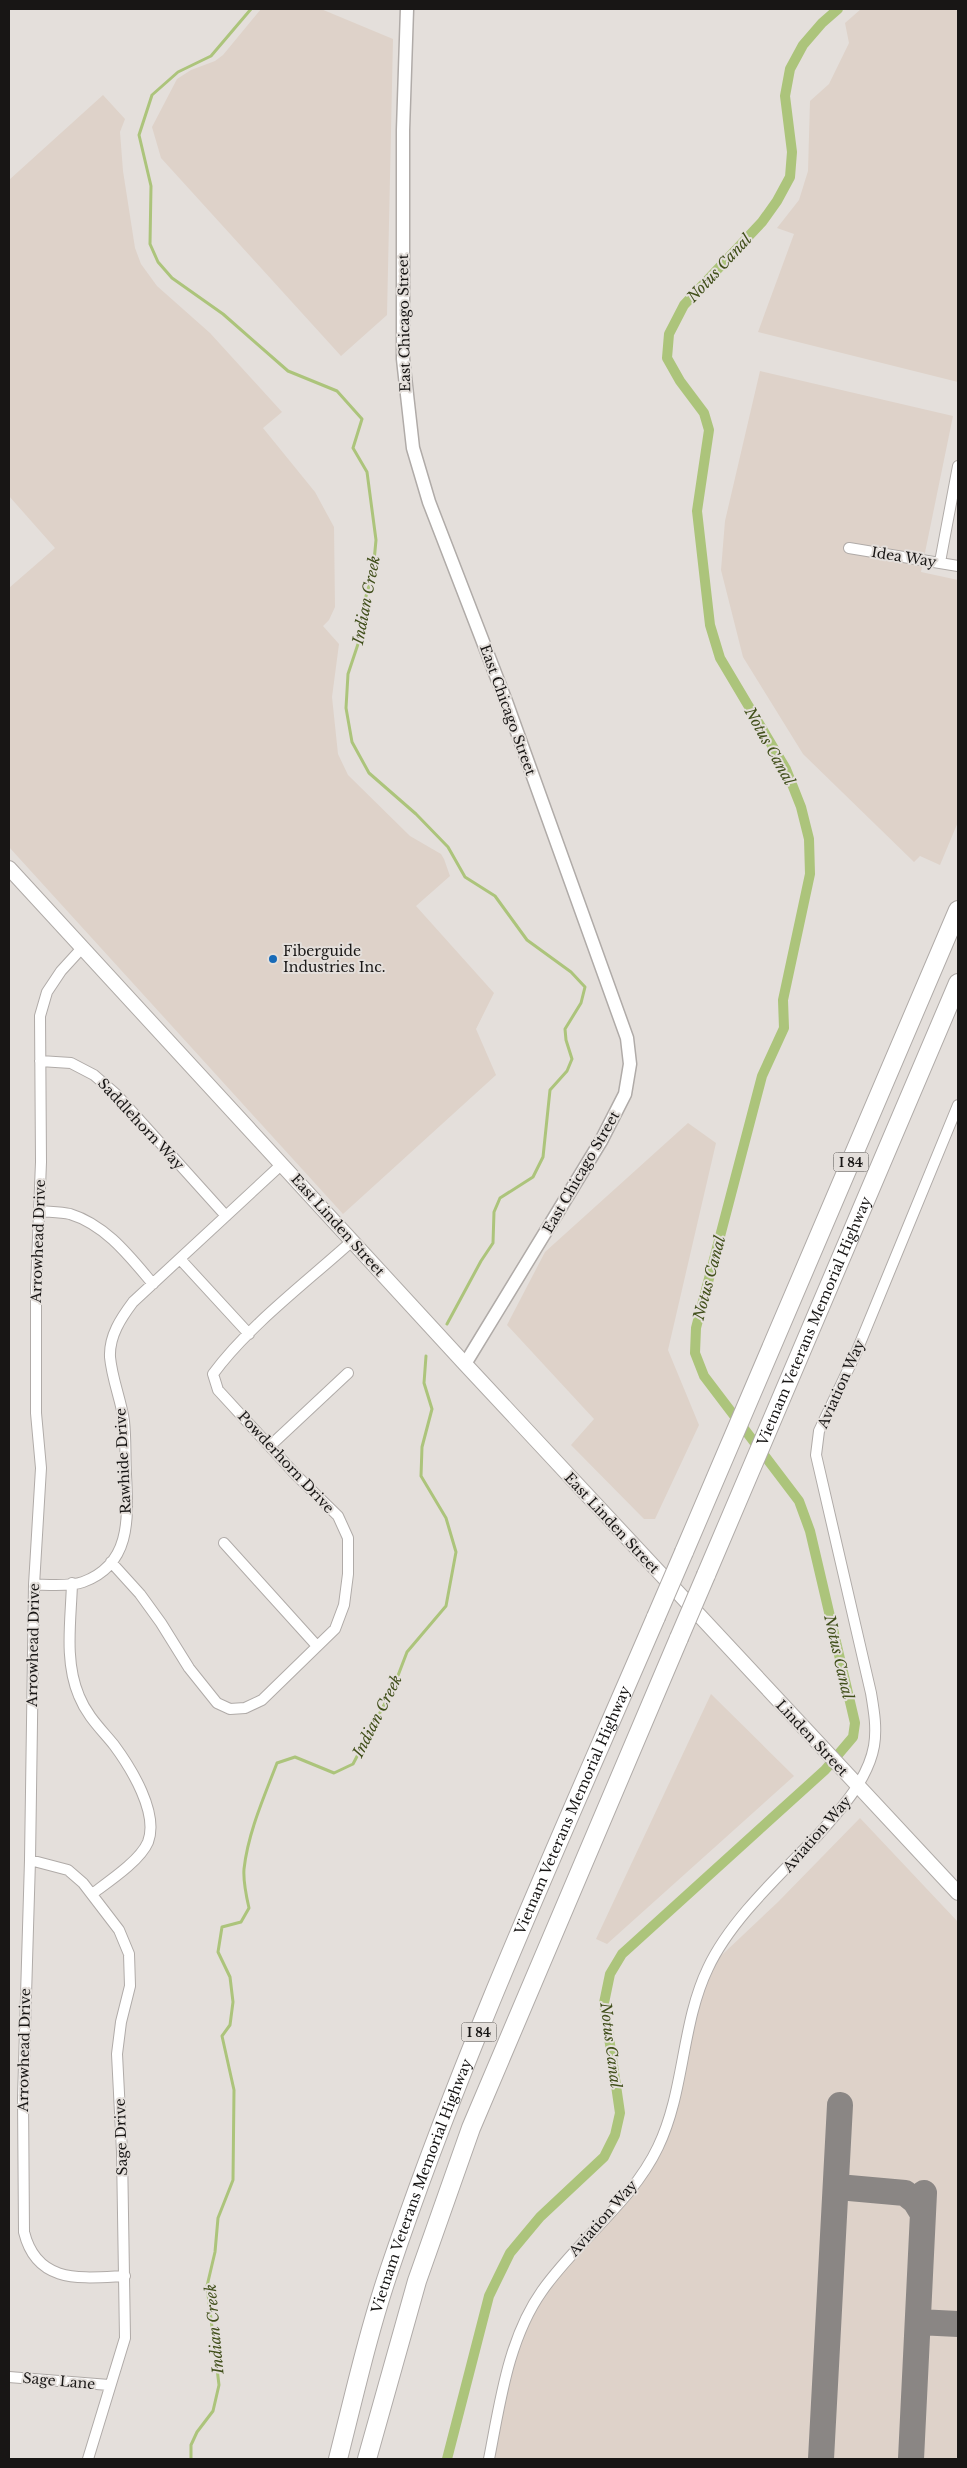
<svg xmlns="http://www.w3.org/2000/svg" width="967" height="2468" font-family="'Libre Baskerville',serif">
<rect width="100%" height="100%" fill="#e4dfdb"/>
<path fill="#ded2c9" d="M261 9H321L393 39 387 315 341 356 161 158 152 127 177 79 191 70 215 61 223 55Z
M861 9H958V382L758 332 794 234 777 228 799 200 808 171 810 101 829 84 849 43 845 23Z
M103 95 125 119 120 132 123 171 135 248 141 264 157 286 210 333 282 412 263 428 315 492 334 527 335 607 329 620 323 626 339 644 332 697 338 754 348 775 410 836 441 854 444 859 450 876 416 906 494 993 476 1029 496 1075 343 1214 9 847V588L55 548 9 496V180Z
M760 371 953 416 921 572 958 580V822L940 865 920 856 914 862 803 754 743 657 721 570 725 521Z
M688 1123 716 1143 668 1350 699 1425 655 1519H644L571 1445 594 1419 507 1325 545 1252Z
M711 1694 794 1776 607 1944 596 1939Z
M860 1818 958 1922V2459H489L507 2370 540 2293 622 2201 658 2147 708 1968 778 1902Z"/>
<g fill="none" stroke-linecap="round" stroke-linejoin="round">
<path stroke="#acc47b" stroke-width="3" d="M251 9 211 56 178 72 152 95 139 135 151 186 150 244 158 262 172 278 223 314 288 371 337 391 362 419 353 448 367 472 376 540 373 572 364 603 363 629 348 674 346 708 352 742 369 773 416 814 448 847 465 877 495 896 527 940 571 972 585 987 581 1003 565 1029 566 1040 572 1059 567 1071 550 1090 543 1157 533 1177 500 1198 494 1212 493 1243 481 1261 447 1324
M191 2459V2445L197 2432 213 2411 219 2385 207 2286 215 2252 218 2218 233 2180 234 2090 222 2036 230 2025 233 2002 230 1977 218 1952 222 1927 241 1922 249 1908C246 1895 243 1882 244 1869 248 1833 264 1797 277 1763L295 1757 334 1773 353 1764 394 1686 407 1652 446 1606 456 1552 446 1518 421 1476 422 1447 432 1409 424 1383 426 1356"/>
<path stroke="#acc47b" stroke-width="10" d="M447 2459 489 2296 510 2253 540 2217 604 2157 615 2135 620 2113 604 2003 610 1974 622 1954 825 1770 853 1737 855 1723 810 1531 799 1501 704 1376 695 1353 696 1328 762 1076 784 1028 783 1000 810 874 809 839 801 807 786 769 720 658 710 625 697 511 709 430 704 413 680 381 667 358 669 334 684 305 762 222 777 201 790 177 792 152 785 96 790 69 803 45 822 23 838 9"/>
<path stroke="#8a8684" stroke-width="26" d="M838 2187 905 2193 915 2201 923 2214
M918 2322 958 2324
M821 2459 840 2105
M911 2459 924 2193"/>
<g stroke="#b0aba8" stroke-width="12">
<path id="minor" d="M849 548 958 566
M940 562 958 466
M82 948 61 971 47 992 40 1016 41 1162 36 1288V1413L41 1468 34 1585 30 1860 23 2098 24 2232C37 2285 82 2278 125 2276
M40 1061 71 1063 94 1075 117 1095 226 1216
M39 1211C49 1212 61 1212 70 1214 106 1225 130 1257 153 1284
M180 1259 249 1334
M271 1445 348 1373
M224 1543 317 1646
M111 1562 140 1594 161 1623 189 1668 217 1703 230 1709 245 1708 262 1700 335 1629 344 1605 348 1574V1538L338 1516 296 1475 218 1390 213 1374C248 1326 308 1281 352 1241
M72 1583C71 1620 64 1661 79 1696 87 1716 101 1729 114 1745 131 1768 159 1813 148 1842 140 1861 108 1882 92 1894
M34 1585C48 1584 70 1587 83 1582 132 1564 128 1517 126 1474 125 1457 126 1438 124 1421 121 1400 112 1379 110 1357 109 1336 121 1318 133 1302L282 1164
M30 1860 68 1870 83 1883 119 1930 129 1954 130 1986 121 2022 117 2054 122 2152 125 2338 88 2459
M9 2377 109 2385
M489 2459C500 2403 508 2339 542 2291 577 2241 632 2202 658 2147 685 2091 681 2024 708 1968 731 1919 781 1874 818 1835 840 1810 868 1780 874 1746 877 1728 874 1711 871 1693L816 1455 819 1431 856 1353 958 1105"/>
</g>
<g stroke="#b0aba8" stroke-width="15">
<path id="tertiary" d="M407 9 403 130V359L413 448 429 502 507 704 627 1038 630 1064 625 1094 601 1141 465 1364"/>
</g>
<g stroke="#b0aba8" stroke-width="16">
<path id="secondary" d="M9 868 465 1364 958 1893"/>
</g>
<g stroke="#b0aba8" stroke-width="20">
<g id="motorway">
<path d="M684 1552 958 910"/>
<path id="s1" d="M706 1575 958 983"/>
<path id="s2" d="M338 2459C354 2396 368 2333 389 2271 464 2048 563 1833 656 1617"/>
<path d="M367 2459 417 2281 471 2128 679 1638"/>
</g>
</g>
<use href="#minor" stroke="#fff" stroke-width="10"/>
<use href="#tertiary" stroke="#fff" stroke-width="12"/>
<use href="#secondary" stroke="#fff" stroke-width="14"/>
<use href="#motorway" stroke="#fff" stroke-width="18"/>
<g stroke="#b0aba8" stroke-width="20" stroke-linecap="butt">
<path id="motorway-bridge" d="M656 1617 684 1552
M679 1638 706 1575"/>
</g>
<use href="#motorway-bridge" stroke="#fff" stroke-width="18"/>
</g>
<circle fill="#176ab8" stroke="#e4dfdb" stroke-width="2" cx="273" cy="959" r="5"/>
<g text-anchor="middle" dominant-baseline="central" stroke-width="4" stroke-linejoin="round" paint-order="stroke">
<g fill="#e4dfdb" stroke="#555250" stroke-width="1">
<rect x="833.5" y="1152.5" width="35" height="19" rx="4"/>
<rect x="461.5" y="2022.5" width="35" height="19" rx="4"/>
</g>
<g font-size="12" font-weight="bold" fill="#181615">
<text x="851" y="1162">I 84</text>
<text x="479" y="2032">I 84</text>
</g>
<g font-size="14" fill="#181615" stroke="#e4dfdb">
<text transform="translate(404 323) rotate(-91)">East Chicago Street</text>
<text transform="translate(904 557) rotate(9)">Idea Way</text>
<text transform="translate(508 710) rotate(70)">East Chicago Street</text>
<text transform="translate(141 1124) rotate(47)">Saddlehorn Way</text>
<text transform="translate(581 1172) rotate(-60)">East Chicago Street</text>
<text transform="translate(338 1225) rotate(48)">East Linden Street</text>
<text transform="translate(38 1241) rotate(-88)">Arrowhead Drive</text>
<text stroke="none"><textPath href="#s1" startOffset="276">Vietnam Veterans Memorial Highway</textPath></text>
<text transform="translate(841 1384) rotate(-66)">Aviation Way</text>
<text transform="translate(123 1461) rotate(-93)">Rawhide Drive</text>
<text transform="translate(286 1462) rotate(47)">Powderhorn Drive</text>
<text transform="translate(612 1523) rotate(47)">East Linden Street</text>
<text transform="translate(33 1645) rotate(-89)">Arrowhead Drive</text>
<text transform="translate(812 1738) rotate(47)">Linden Street</text>
<text stroke="none"><textPath href="#s2" startOffset="691">Vietnam Veterans Memorial Highway</textPath></text>
<text transform="translate(817 1834) rotate(-49)">Aviation Way</text>
<text transform="translate(24 2050) rotate(-89)">Arrowhead Drive</text>
<text transform="translate(121 2137) rotate(-92)">Sage Drive</text>
<text stroke="none"><textPath href="#s2" startOffset="286">Vietnam Veterans Memorial Highway</textPath></text>
<text transform="translate(603 2218) rotate(-49)">Aviation Way</text>
<text transform="translate(59 2381) rotate(5)">Sage Lane</text>
</g>
<g font-size="14" fill="#181615" stroke="#e4dfdb" text-anchor="start">
<text x="283" y="951">Fiberguide<tspan x="283" dy="16">Industries Inc.</tspan></text>
</g>
<g font-size="15" font-style="italic" fill="#414f1b" stroke="#e4dfdb">
<text transform="translate(719 268) rotate(-47)">Notus Canal</text>
<text transform="translate(366 600) rotate(-79)">Indian Creek</text>
<text transform="translate(770 746) rotate(61)">Notus Canal</text>
<text transform="translate(709 1278) rotate(-75)">Notus Canal</text>
<text transform="translate(839 1657) rotate(77)">Notus Canal</text>
<text transform="translate(377 1716) rotate(-63)">Indian Creek</text>
<text transform="translate(611 2045) rotate(83)">Notus Canal</text>
<text transform="translate(214 2329) rotate(-95)">Indian Creek</text>
</g>
</g>
<rect width="967" height="2468" fill="none" stroke="#181615" stroke-width="20"/>
</svg>
